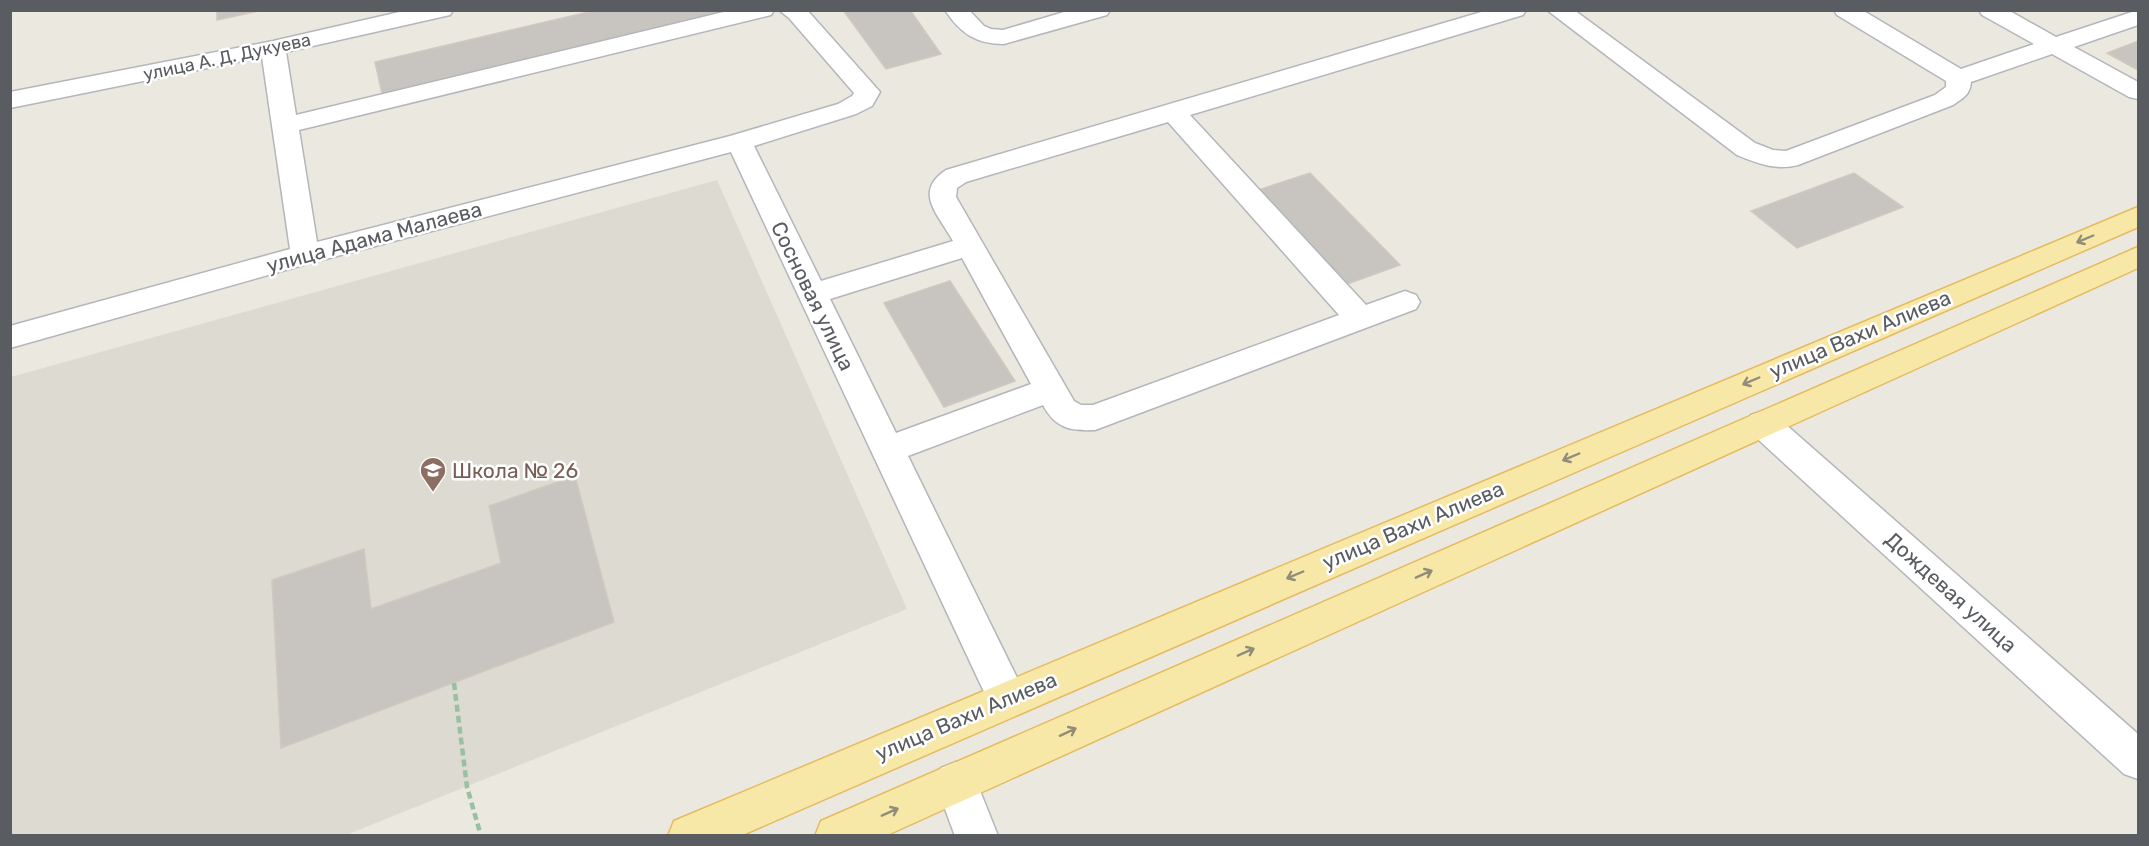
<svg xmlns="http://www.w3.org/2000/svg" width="2149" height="846" font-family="Rubik,sans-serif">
<rect width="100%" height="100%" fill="#ebe8e0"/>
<path fill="#dddad1" d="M717 180 907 609 346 835 11 836V377Z"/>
<path fill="#c8c5c0" stroke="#cfc9bf" stroke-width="1.5" d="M217 10H263L217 20Z
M597 10H737L383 98 375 62Z
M843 10H910L941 54 886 69Z
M2138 41V70L2107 53Z
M1310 173 1400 265 1339 287 1252 192Z
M1854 173 1903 207 1797 248 1751 211Z
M950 281 1015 381 944 407 884 303Z
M575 476 614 622 281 748 272 580 364 549 371 609 501 563 489 506Z"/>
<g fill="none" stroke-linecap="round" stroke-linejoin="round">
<g stroke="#b3b6ba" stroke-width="3">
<path id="minor" d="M408 10H453L450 15 286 52 296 115 732 10H774L771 15 299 130 317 242 730 136 838 104 852 96 854 93 789 18 779 10H807L880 92 872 106 856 114 754 146 821 281 953 241C938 214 913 192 946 170L1488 10H1526L1523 15 1190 115 1366 305 1405 291 1416 295 1420 302 1416 309 1095 430C1070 431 1055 428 1043 405L908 456 1027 698 1021 711 1007 716 993 711 731 152 307 264 10 348V326L290 249 262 57 10 108V92L273 41ZM1168 122 1339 315 1093 405H1081L1074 401 956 197 957 188 966 182ZM962 258 1031 384 896 433 830 299Z
M945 10H969L984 26 991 29 1003 30 1071 10H1110L1107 15 1004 44C976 44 960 33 945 10Z
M1547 10H1574L1755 143 1773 150 1786 151 1935 95 1946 87V81L1837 15 1834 10H1862L1961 69 2034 44 1982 15 1979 10H2008L2056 37 2138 10V25L2074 47 2138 82V99L2129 97 2052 54 1971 82C1970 95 1963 98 1953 105L1798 165C1776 171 1757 163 1737 155Z
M1763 411 1775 415 2138 734V779L2124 774 1751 433 1746 424 1751 415Z
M956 762 971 768 998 836H955L935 782 941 768Z"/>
</g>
<g stroke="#e5bb5f" stroke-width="3">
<path id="major" d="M2138 207V227L740 836H668L674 821Z
M2138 247V268L885 836H815L821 821Z"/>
</g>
<path stroke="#98c1a2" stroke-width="4.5" stroke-dasharray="7 4" stroke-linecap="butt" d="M454 683 467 787 481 836"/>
<use href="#minor" fill="#fff" fill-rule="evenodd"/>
<use href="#major" fill="#f8e8a8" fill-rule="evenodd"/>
</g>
<defs><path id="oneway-shaft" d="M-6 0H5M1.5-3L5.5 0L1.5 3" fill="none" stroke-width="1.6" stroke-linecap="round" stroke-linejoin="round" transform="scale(1.5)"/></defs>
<g stroke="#918d79">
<use href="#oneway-shaft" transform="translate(2085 239) rotate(157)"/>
<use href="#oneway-shaft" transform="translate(1751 381) rotate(157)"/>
<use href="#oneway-shaft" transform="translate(1571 457) rotate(157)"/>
<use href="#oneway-shaft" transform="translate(1424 574) rotate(-24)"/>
<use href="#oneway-shaft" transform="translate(1295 575) rotate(157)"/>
<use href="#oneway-shaft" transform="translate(1246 652) rotate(-24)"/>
<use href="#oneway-shaft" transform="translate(1068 732) rotate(-25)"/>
<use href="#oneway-shaft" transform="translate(890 812) rotate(-24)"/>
</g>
<defs>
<g id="school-pin" transform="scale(1.35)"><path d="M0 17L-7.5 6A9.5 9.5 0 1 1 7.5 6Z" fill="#8d6e63" stroke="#fff"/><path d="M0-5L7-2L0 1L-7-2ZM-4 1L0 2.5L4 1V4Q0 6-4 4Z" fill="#fff"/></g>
</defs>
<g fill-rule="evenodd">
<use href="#school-pin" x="433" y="470"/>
</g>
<g text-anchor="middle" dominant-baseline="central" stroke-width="5" stroke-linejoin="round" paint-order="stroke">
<g font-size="18" fill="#595c60" stroke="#fff">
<text transform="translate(227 57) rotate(-12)">улица А. Д. Дукуева</text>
</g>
<g font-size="21" fill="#595c60" stroke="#fff">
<text transform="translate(374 237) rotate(-15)">улица Адама Малаева</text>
<text transform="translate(813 296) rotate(64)">Сосновая улица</text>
<text transform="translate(1860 334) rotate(-23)">улица Вахи Алиева</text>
<text transform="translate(1413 525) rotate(-23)">улица Вахи Алиева</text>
<text transform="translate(1951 592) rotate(42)">Дождевая улица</text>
<text transform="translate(966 716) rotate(-23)">улица Вахи Алиева</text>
</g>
<g font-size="21" fill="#785e54" stroke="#fff" text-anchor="start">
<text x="452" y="470">Школа № 26</text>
</g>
</g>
<rect width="2149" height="846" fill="none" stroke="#595c60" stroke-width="24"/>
</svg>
